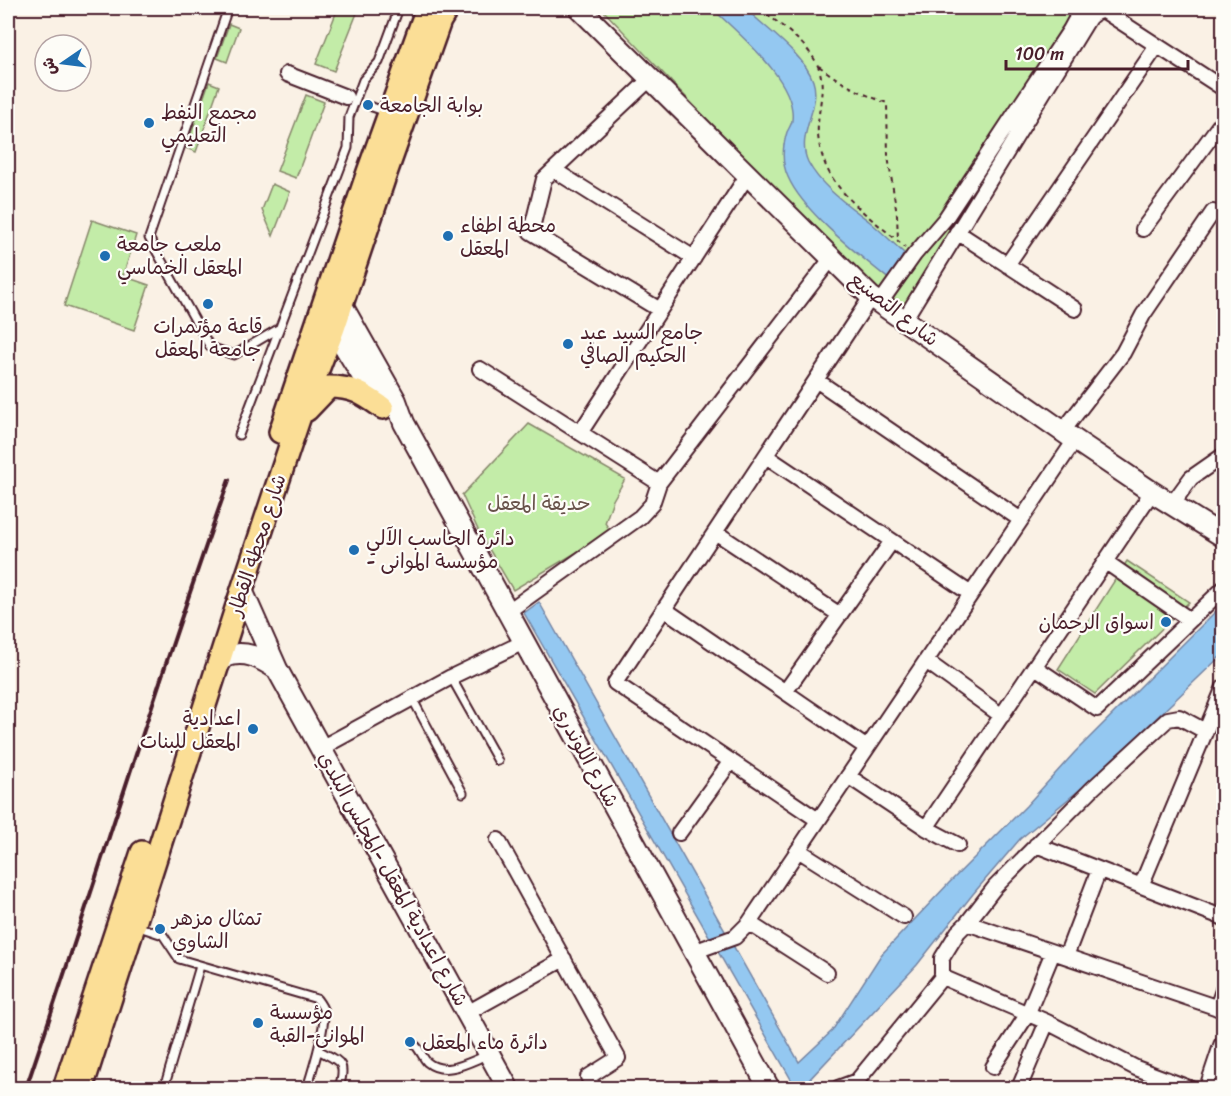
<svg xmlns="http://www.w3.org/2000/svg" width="1231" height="1096" font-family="Sriracha,'Playpen Sans Arabic',sans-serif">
<rect width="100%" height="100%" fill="#faf1e5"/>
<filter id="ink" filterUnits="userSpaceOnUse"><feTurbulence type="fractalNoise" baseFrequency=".0167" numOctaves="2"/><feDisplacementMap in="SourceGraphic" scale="12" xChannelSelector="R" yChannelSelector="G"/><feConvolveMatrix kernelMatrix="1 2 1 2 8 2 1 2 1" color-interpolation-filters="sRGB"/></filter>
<g filter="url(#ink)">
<path fill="#c3eca8" stroke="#86866a" stroke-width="1.5" d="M338 8H359L334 71 316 64Z
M601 8H1087L1075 30 903 311 826 244Z
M229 24 239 28 227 62 217 58Z
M209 82 219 86 196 152 186 148Z
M306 95 324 102 296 178 277 171Z
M272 184 290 192 273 236 262 210Z
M92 220 136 235 123 276 149 285 134 330 64 306Z
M529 424 625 479 613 500 605 523 611 532 513 590 479 532 462 495Z
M1127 561 1189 602 1095 694 1058 669Z"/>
<path fill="#94c8f1" stroke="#7684a2" stroke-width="1.5" d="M712 8H745C765 28 804 54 813 81 822 107 795 135 808 162 821 187 848 205 870 222 882 232 893 243 904 253L890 280C860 256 803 212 788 177 781 162 782 148 787 132 789 128 792 124 792 120 797 80 737 33 712 8Z
M539 602 799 1062 832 1031 881 955 949 883 1026 806 1075 752 1223 604V654L1095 777 1020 839 973 894 917 965 809 1080 813 1088H796L524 613Z"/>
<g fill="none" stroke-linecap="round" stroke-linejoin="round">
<g stroke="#4a1f2b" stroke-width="11">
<path id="lane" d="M228 8 149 238 210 347 234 355 278 329
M372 107 387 112
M239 435 348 148 349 117 363 80 379 62 399 8
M451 677 498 761
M412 698 463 793
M136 926 163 935 179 959 317 999C320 1003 323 1007 324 1012 325 1031 313 1069 307 1088
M416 1046C420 1050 423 1058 427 1062 445 1077 469 1062 487 1055
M318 1050C340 1062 347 1061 339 1088
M164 1088 200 966"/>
</g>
<g stroke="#4a1f2b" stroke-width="18">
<path id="street" d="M287 74 346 97
M650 79 544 179 531 232 660 310
M554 170 694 258
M1143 229 1224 119
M957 232 1075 309
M1007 265 1157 46
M880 303 914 255 945 219 1070 30 1076 19 1077 8
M904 320 1089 18C1094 13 1097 11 1104 11L1224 89
M480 369 659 483
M816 380 1021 520
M1063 431 1123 353 1143 315 1213 212
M580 433 747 176
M766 456 971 594
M1172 504 1191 478 1224 455
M715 532 840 615
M1106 562 1190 620
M664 609 867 748
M507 612 640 517 652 504 659 483 831 259
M926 661 1002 716
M1035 667 1097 709 1224 588
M785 692 892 541
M321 748 451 677 524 642
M848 776 926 828 958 845
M818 820 615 683 871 297
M926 828 1152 492
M679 833 731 761
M498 840 618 1058 588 1077 594 1088
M1036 845 1224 918
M798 850 904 917
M1141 886 1224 687
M749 923 827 973
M967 923 1224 1010
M693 952 735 937 749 923 1075 440
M1066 956 1099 870
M942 977 1047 1022 1136 1068 1189 1088
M1217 1008 1224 987
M467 1013 564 959
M993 1067 1027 1015 1053 952
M838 1088 857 1081 942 977V958L958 932 967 923 995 887 1093 788 1168 719 1179 717 1205 731
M1019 1088 1047 1022"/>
</g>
<g stroke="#4a1f2b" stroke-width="24">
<path id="secondary" d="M579 8 871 297 1075 440 1152 492 1224 537
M335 293 396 401 404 423 769 1088
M327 318 382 408
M242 590 277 669 508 1088
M216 669 224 657C245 649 260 658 277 669
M1210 1088 1224 1046"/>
</g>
<g stroke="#4a1f2b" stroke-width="26">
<path id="primary" d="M307 410 329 387C354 387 363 394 383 408
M280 432 368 172 427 8
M64 1088 142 852
M82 1088 242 590 299 419 334 328 384 179 440 21 448 8"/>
</g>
<path stroke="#4a1f2b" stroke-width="2" stroke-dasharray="4.5 4.5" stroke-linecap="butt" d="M760 8C779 25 803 39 816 62 827 82 819 104 818 125 817 137 820 150 824 161 836 196 878 223 905 247
M819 66C842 84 860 93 887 103L888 156 897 215 898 240"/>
<use href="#lane" stroke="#fdfcf7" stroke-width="7"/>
<use href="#street" stroke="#fdfcf7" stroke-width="14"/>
<use href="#secondary" stroke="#fdfcf7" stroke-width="20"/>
<use href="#primary" stroke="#fbde96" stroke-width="21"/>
<path stroke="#4a1f2b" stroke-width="4" d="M26 1088C95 886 157 681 229 480"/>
</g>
</g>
<g fill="#1f6fb2" stroke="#fdfcf7" stroke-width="2">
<circle cx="368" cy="105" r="6"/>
<circle cx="149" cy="123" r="6"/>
<circle cx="448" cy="236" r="6"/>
<circle cx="105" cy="256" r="6"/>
<circle cx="208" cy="304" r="6"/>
<circle cx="568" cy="344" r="6"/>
<circle cx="354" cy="550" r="6"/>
<circle cx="1166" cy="622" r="6"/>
<circle cx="253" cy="729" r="6"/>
<circle cx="160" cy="929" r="6"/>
<circle cx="258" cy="1023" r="6"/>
<circle cx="410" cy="1042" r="6"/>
</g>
<g text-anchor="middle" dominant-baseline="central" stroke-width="4.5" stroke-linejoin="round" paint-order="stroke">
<g font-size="20" fill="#4a1f2b" stroke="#fdfcf7" text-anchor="start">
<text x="380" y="105">بوابة الجامعة</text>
<text x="161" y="112">مجمع النفط<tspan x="161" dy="23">التعليمي</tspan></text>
<text x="460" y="225">محطة اطفاء<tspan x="460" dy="23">المعقل</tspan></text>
<text x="117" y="244">ملعب جامعة<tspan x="117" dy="23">المعقل الخماسي</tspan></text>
<text x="208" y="326" text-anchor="middle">قاعة مؤتمرات<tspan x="208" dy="23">جامعة المعقل</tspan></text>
<text x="580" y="332">جامع السيد عبد<tspan x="580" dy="23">الحكيم الصافي</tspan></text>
<text x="366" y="538">دائرة الحاسب الآلي<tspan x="366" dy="23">- مؤسسة الموانى</tspan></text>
<text x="1154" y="622" text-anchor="end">اسواق الرحمان</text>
<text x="241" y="718" text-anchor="end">اعدادية<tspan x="241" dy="23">المعقل للبنات</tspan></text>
<text x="172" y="918">تمثال مزهر<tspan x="172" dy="23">الشاوي</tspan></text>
<text x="270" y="1012">مؤسسة<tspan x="270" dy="23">الموانئ-القبة</tspan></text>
<text x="422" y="1042">دائرة ماء المعقل</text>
</g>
<g font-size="20" fill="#4a1f2b" stroke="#fdfcf7">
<text transform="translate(894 309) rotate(38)">شارع التصنيع</text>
<text transform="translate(257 545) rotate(-72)">شارع محطة القطار</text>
<text transform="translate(586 756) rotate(61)">شارع اللوندري</text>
<text transform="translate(393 879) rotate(61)">شارع اعدادية المعقل -المجلس البلدي</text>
</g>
<g font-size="20" fill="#68524a" stroke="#fdfcf7">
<text x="539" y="503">حديقة المعقل</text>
</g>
</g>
<rect width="1231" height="1096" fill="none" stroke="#fdfcf7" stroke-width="30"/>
<rect x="15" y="15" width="1201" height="1066" fill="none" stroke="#4a1f2b" stroke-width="2" filter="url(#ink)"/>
<g transform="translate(63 63) rotate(256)"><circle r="28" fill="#fdfcf7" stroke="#b5a4a5" stroke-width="1.5"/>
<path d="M0-4.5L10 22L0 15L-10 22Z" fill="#1f6fb2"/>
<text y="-9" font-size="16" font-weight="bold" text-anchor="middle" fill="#4a1f2b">ش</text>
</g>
<path d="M1006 60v9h182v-9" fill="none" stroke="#4a1f2b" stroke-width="3"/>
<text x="1015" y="60" font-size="18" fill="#4a1f2b" stroke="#fdfcf7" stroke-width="4.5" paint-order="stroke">100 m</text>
</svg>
